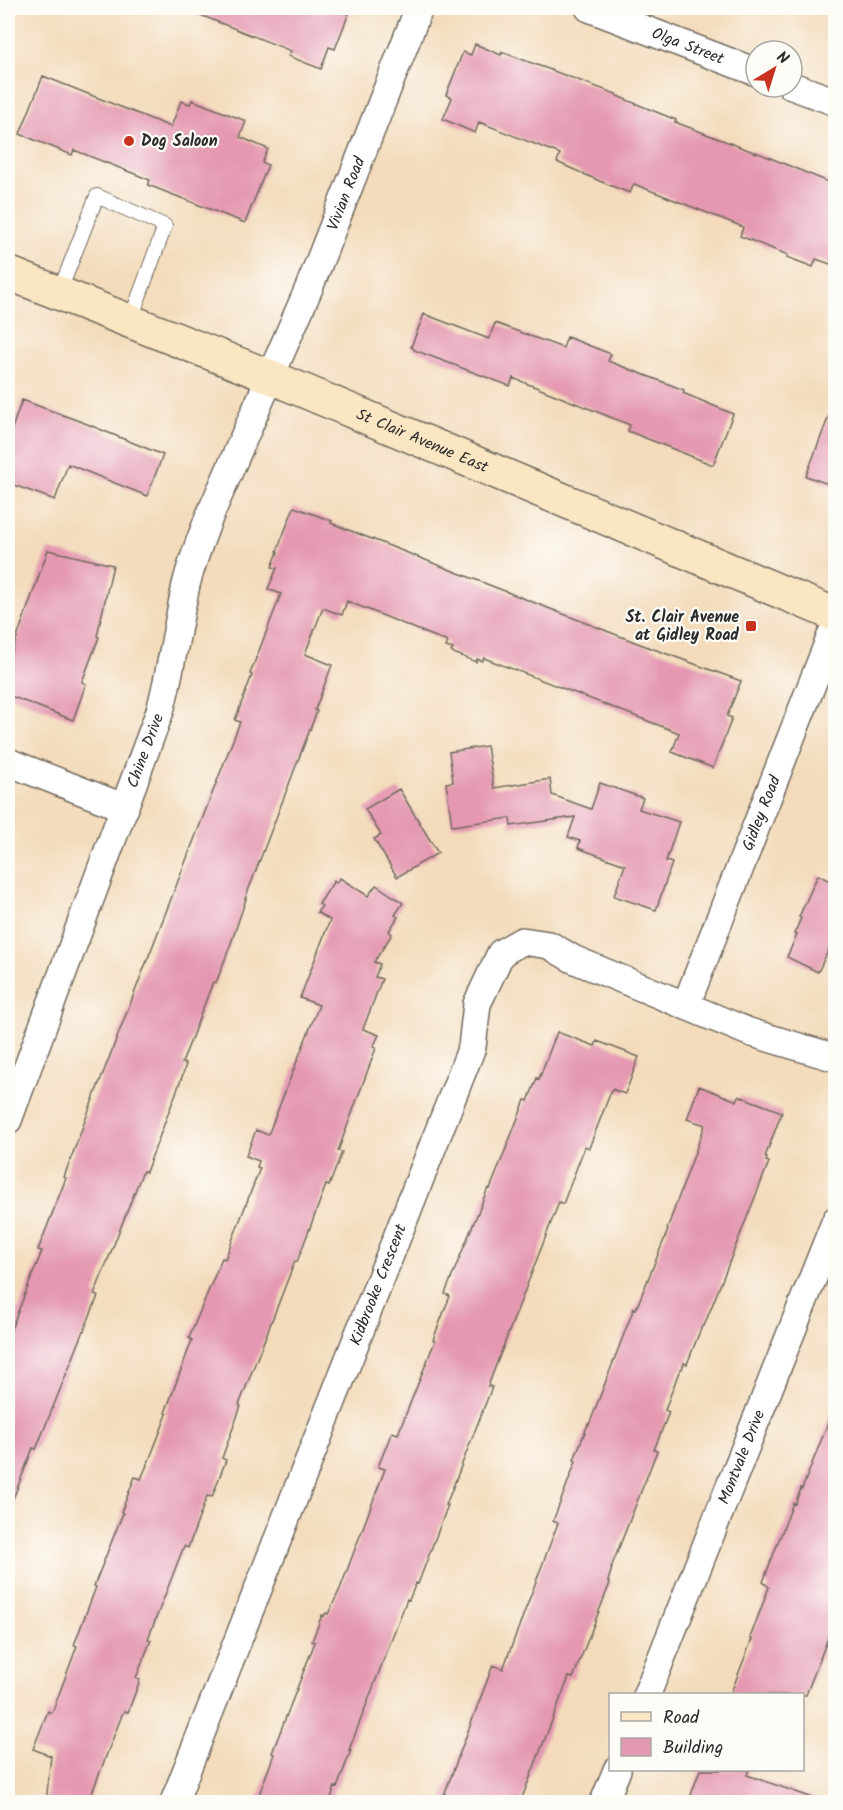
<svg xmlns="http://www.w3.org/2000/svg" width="843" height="1810" font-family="Kalam,sans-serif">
<rect width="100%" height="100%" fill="#fdfcf7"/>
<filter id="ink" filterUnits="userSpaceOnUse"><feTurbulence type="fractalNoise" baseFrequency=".0167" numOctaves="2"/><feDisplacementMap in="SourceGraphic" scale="12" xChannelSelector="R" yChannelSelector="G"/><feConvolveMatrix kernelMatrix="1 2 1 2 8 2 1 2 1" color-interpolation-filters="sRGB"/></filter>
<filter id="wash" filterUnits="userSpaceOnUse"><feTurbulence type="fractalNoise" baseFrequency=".008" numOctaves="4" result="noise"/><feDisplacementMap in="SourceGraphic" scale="24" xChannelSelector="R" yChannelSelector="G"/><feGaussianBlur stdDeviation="1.35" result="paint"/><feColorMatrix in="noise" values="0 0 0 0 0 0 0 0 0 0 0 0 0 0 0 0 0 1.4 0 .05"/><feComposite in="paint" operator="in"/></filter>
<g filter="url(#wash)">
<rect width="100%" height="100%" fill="#f3dbbb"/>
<g id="blocks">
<path fill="#e498b1" d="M185 8H351L335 49 329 47 321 69 288 56 291 51 185 9Z
M475 44 501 55 502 52 616 94 617 96 676 120 675 122 756 153V152L836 185V266L816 259 813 267 787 257 788 255 740 236 743 227 634 184 630 193 604 183 557 162 560 154 479 122 475 133 443 119 452 98 446 95 463 52 471 55Z
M43 76 171 127 181 101 190 104 192 100 246 121 240 137 268 149 262 163 268 165 245 223 148 185 150 180 74 150 72 155 20 134Z
M424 314 489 339 495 323 563 348 567 337 611 354 608 361 684 390 683 393 733 414 713 465 628 431 630 425 513 378 510 386 414 350V349L411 347Z
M22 400 82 422 163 455 147 496 68 464 55 500 8 483V440Z
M833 405H836V487L806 476Z
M294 507 332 521 331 523 640 644 741 681 727 716 732 718 713 768 672 752 679 733 484 658 482 661 477 659 476 662 451 652 453 649 446 647 448 642 347 601 342 615 323 608 305 654 332 665 315 710 317 711 245 899H246L230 946 216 983 213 982 182 1063 186 1064 182 1077 146 1172 143 1171 94 1295 98 1296 36 1449 33 1448 9 1509H8V1337L42 1251 38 1250 66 1178 64 1177 95 1094 240 722 235 720 252 675 250 674 281 594 268 589 277 568 272 567 278 552 277 551Z
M48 550 113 565 97 636 99 637 82 682 86 684 73 720 8 695V663Z
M487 746 494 788 550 779 552 795 591 809 600 783 643 798 639 809 679 822 666 861 672 863 656 910 614 896 625 865 578 848 580 841 568 837 575 817 511 826 510 818 452 826 446 783 453 782 449 752Z
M399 789 438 853 397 877 374 839 381 835 365 809Z
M818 875 836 884V934L818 972 787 957 797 935 794 934 801 918 799 917Z
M340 878 368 896 376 885 403 903 395 915 398 917 389 931 392 934 374 962 380 964 375 977 382 979 363 1029 379 1035 373 1047 376 1048 338 1151 342 1152 329 1186 326 1185 297 1262 295 1261 239 1405 241 1406 222 1458 226 1460 212 1497 207 1496 188 1548 184 1546 148 1639 151 1640 136 1678 140 1680 128 1712 124 1711 122 1715 88 1803H46L51 1756 33 1749 48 1711 52 1713 77 1646 74 1645 96 1587 94 1586 123 1513 121 1512 135 1477 141 1479 150 1458 167 1414 165 1413 192 1340 189 1338 222 1258 225 1259 260 1168 257 1167 259 1161 246 1156 256 1130 268 1135 319 1005 300 998 330 920 317 912 322 906 319 904 334 881 336 883Z
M557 1032 595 1046 597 1041 639 1057 625 1094 612 1089 589 1148 585 1146 563 1204 559 1202 488 1386 492 1387 446 1505H448L418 1584 416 1583 409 1600 407 1599 349 1750H351L337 1788 335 1787 329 1803H256L274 1754 272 1753 315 1642 312 1641 322 1615 324 1616 326 1613 328 1614 340 1589 385 1469 378 1467 392 1432 398 1434 435 1341 433 1340 450 1296 445 1294 446 1291 488 1188 490 1189 525 1100 528 1101 537 1078 539 1079Z
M699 1086 737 1101 739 1096 782 1112 765 1157 767 1158 766 1161 769 1162 704 1326H702L687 1364 684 1363 682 1369H680L665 1410 669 1412 654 1450 657 1451 611 1568H612L608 1581 610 1583 573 1678 569 1677 520 1803H441L493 1665 503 1669 558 1523 553 1521 576 1461 574 1460 588 1424 589 1425 634 1308 636 1309 668 1230 667 1229 705 1125 687 1119Z
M834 1408 836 1409V1617L806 1695H730L752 1639 750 1638 769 1587 763 1582 793 1503 795 1504 801 1488 802 1489Z
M700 1770H749L747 1775 816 1799 815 1803H710L691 1795Z"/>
</g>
</g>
<g filter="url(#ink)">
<use href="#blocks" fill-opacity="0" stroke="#71695d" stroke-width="1.5"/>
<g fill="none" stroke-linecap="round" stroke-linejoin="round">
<g stroke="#71695d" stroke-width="16">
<path id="lane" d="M59 293 97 196 165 226 130 321"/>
</g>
<g stroke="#71695d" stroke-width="30">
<g id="street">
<path id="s1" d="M589 8 756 72"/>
<path d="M792 86 836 102"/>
<path d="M8 762 125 808"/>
<path id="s2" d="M686 1005 836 623"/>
<path id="s3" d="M8 1120 160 711C171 670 177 627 186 585 192 561 201 538 210 515L309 288 419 8"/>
<path id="s4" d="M647 1694 836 1220"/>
<path id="s5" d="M174 1802 472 1047 477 1004 501 953 522 941 549 945 573 959 749 1032 836 1058"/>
<path d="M604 1802 617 1770"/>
</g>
</g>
<g stroke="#71695d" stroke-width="36">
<g id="secondary">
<path id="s6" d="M8 273 271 377 836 615"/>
</g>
</g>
<use href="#lane" stroke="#fff" stroke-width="14"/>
<use href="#street" stroke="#fff" stroke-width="27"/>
<use href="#secondary" stroke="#fbe6c3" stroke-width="33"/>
</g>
</g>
<g fill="#c8321e" stroke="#fdfcf7" stroke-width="2">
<circle cx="129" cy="141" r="6"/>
<rect x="745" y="620" width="12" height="12" rx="3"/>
</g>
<g text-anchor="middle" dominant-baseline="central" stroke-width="4.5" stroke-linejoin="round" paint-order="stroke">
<g font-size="16" fill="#2b2b2b" stroke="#fdfcf7">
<text stroke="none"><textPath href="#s1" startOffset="106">Olga Street</textPath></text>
<text stroke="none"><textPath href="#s3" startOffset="988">Vivian Road</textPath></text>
<text stroke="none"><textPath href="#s6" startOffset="447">St Clair Avenue East</textPath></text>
<text stroke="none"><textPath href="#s3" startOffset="394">Chine Drive</textPath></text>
<text stroke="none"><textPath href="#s2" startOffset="206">Gidley Road</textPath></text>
<text stroke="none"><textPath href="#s5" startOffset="556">Kidbrooke Crescent</textPath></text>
<text stroke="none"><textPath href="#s4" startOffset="255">Montvale Drive</textPath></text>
</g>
<g font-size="16" font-weight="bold" fill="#2b2b2b" stroke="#fdfcf7" text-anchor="start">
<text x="141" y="141">Dog Saloon</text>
<text x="739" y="617" text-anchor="end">St. Clair Avenue<tspan x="739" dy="18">at Gidley Road</tspan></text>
</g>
</g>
<rect width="843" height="1810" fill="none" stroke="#fdfcf7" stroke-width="30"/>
<rect x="609" y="1693" width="195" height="78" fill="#fdfcf7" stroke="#a9a8a5" stroke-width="1.5"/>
<rect x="621" y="1712" width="30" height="9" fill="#fbe6c3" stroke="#a9a8a5" stroke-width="1.5"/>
<text x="663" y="1723" font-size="18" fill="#2b2b2b">Road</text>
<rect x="621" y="1738" width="30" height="18" fill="#e498b1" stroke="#a9a8a5" stroke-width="1.5"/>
<text x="663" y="1753" font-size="18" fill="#2b2b2b">Building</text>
<g transform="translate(774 69) rotate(38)"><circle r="28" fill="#fdfcf7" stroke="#a9a8a5" stroke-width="1.5"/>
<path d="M0-4.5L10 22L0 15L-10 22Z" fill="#c8321e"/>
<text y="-9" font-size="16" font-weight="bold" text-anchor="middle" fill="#2b2b2b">N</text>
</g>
</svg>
